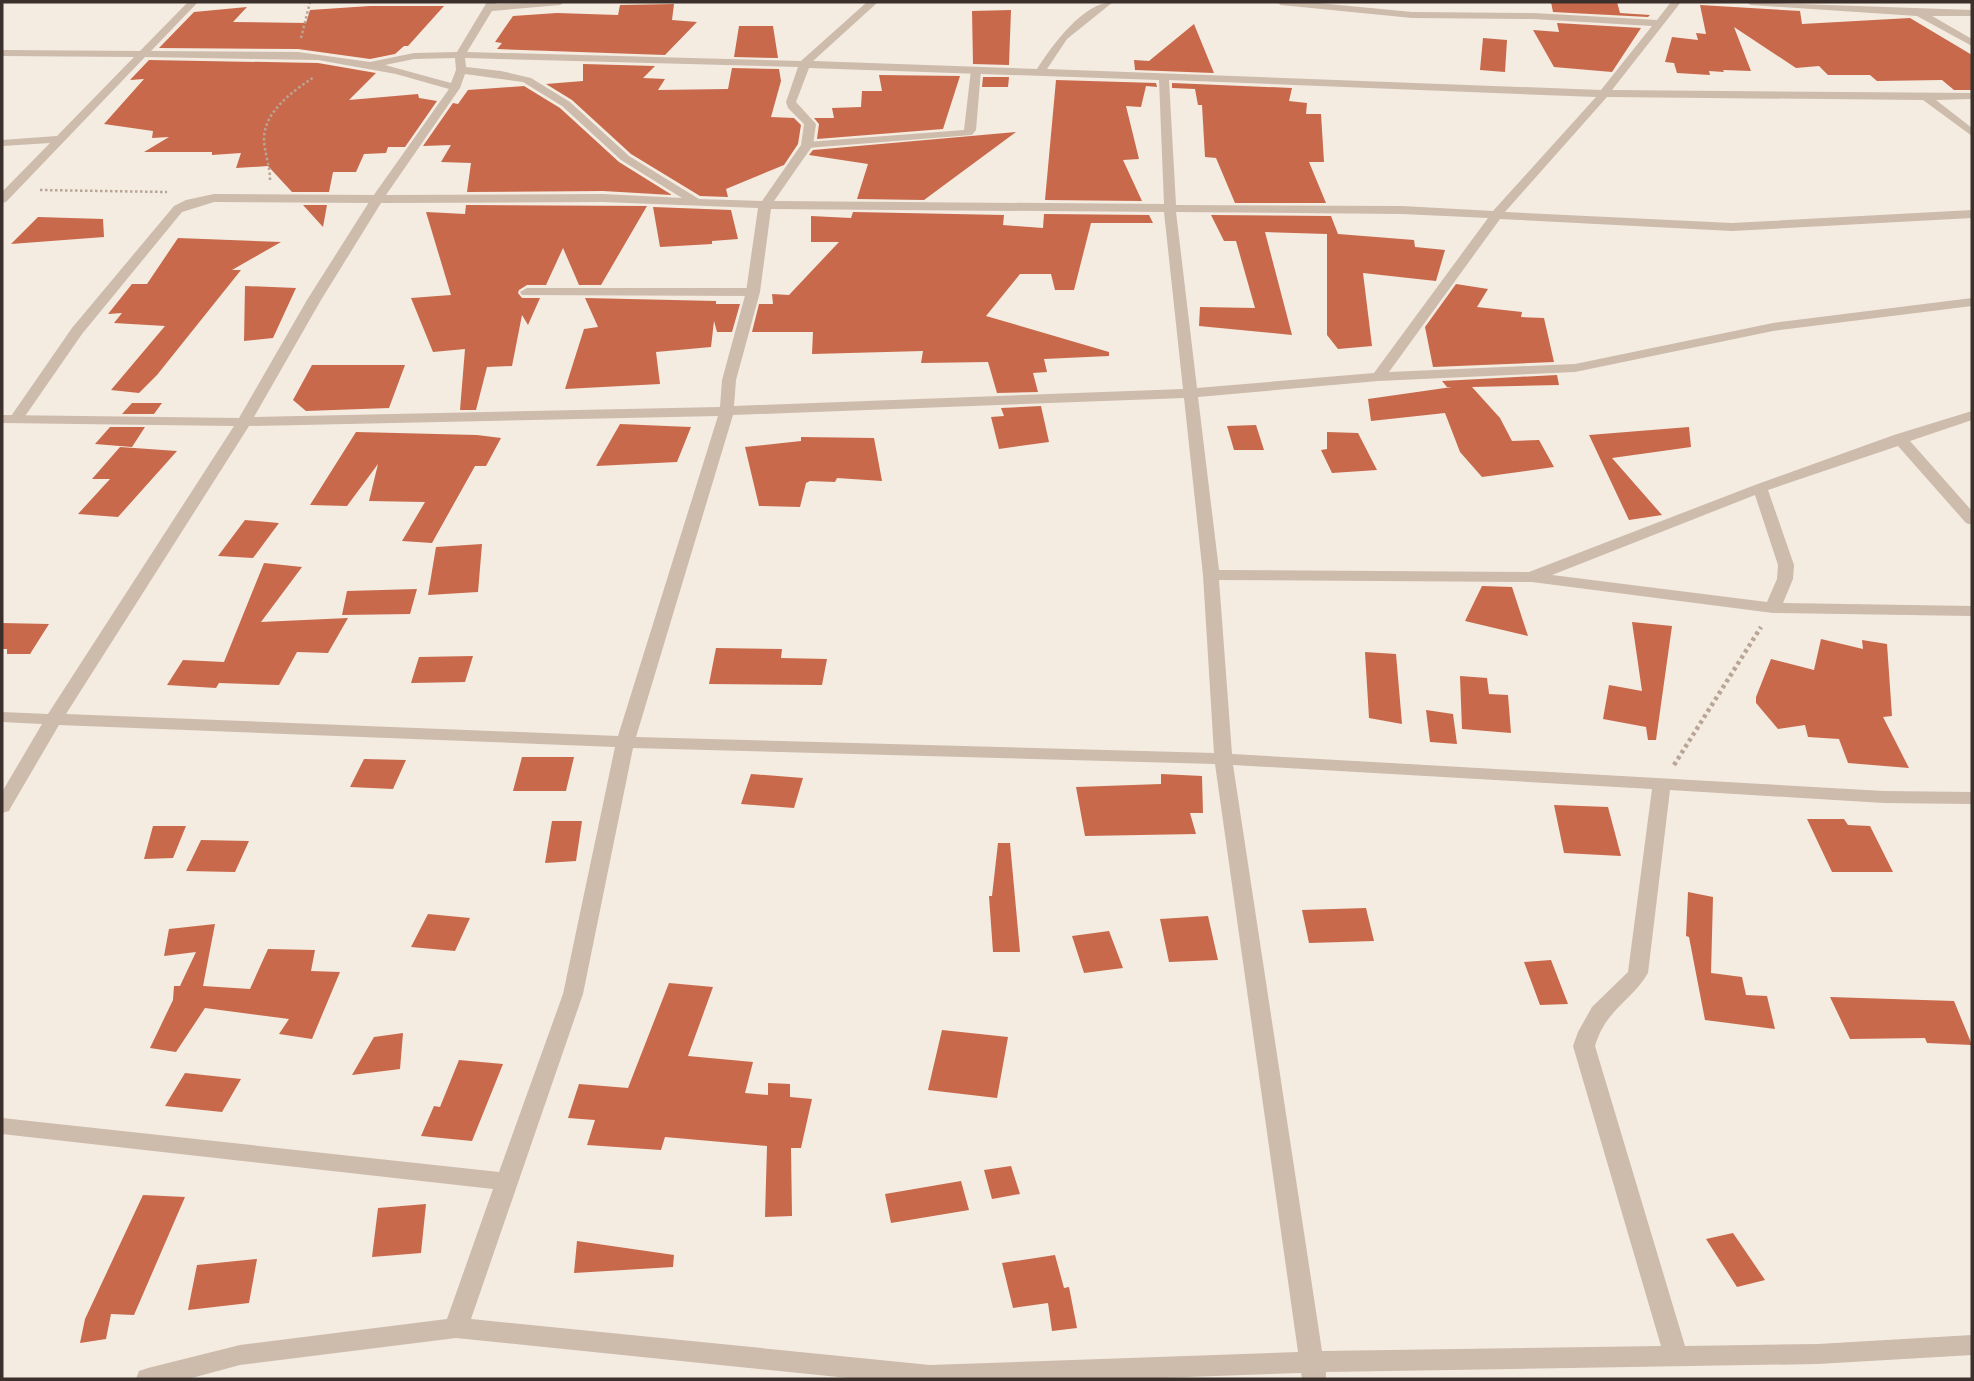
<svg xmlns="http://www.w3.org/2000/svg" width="1974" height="1381" font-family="'Source Sans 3',sans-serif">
<rect width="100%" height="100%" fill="#f4ebe1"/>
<path fill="#c8694b" d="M1551 2H1617L1620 13 1650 15 1648 17 1553 12Z
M674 4 672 20 697 22 665 55 497 49 502 43 495 42 513 16 557 13 618 15 620 5Z
M1700 5 1800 11 1802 24 1910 18 1972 55V90H1954L1942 80 1877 81 1870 75H1828L1819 66 1796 68 1734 27 1751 71 1723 70 1724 72 1709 71 1710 75 1677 73 1674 63 1665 62 1672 37 1698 40 1696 33 1706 34Z
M370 6H444L408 46H404L395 54 370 59 298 49 159 48 194 12 247 7 233 22 306 23 310 10Z
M1011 10 1009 65 973 64 972 11Z
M1557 23 1641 28 1612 72 1554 67 1533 30 1559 32Z
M1194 24 1214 73 1135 70 1134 60 1149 61Z
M739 26H773L778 58 734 57Z
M1483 38 1507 40 1505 72 1480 70Z
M149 60 318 63 376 73 349 100 418 94 419 98 437 101 405 147H388L386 153 364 154 356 172H333L329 192H292L268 166 236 168 241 153 212 155V152H144L169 137 152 138 153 131 104 124 144 79 130 80Z
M583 64 655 66 643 78 665 79 658 90 728 89 732 68 779 69 781 81 771 117 794 118 801 125 798 144 784 165 726 189 728 197 700 196 631 154 572 100 546 84 583 81Z
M879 75 960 76 943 129 817 139 819 124 814 118H834L832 108 861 107 862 91H882Z
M983 77H1009L1008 87H982Z
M1056 80 1156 83 1157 87 1146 86 1141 107 1126 106 1139 159 1123 160 1142 201 1045 200Z
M1172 83 1292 88 1289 101 1307 103 1306 114H1321L1324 162H1309L1326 203H1235L1216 158 1205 157 1202 105H1198L1195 89 1172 88Z
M524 86 560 108 619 162 672 195 603 191 467 192 471 163 441 162 451 145 423 146 453 103 458 104 468 90Z
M1016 132 924 200 857 199 868 164 809 155 813 150Z
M303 205H327L323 227Z
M466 205 647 206 601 285H579L563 248 546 285H527L519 290 518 293 522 298H540L528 325 522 315 512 366 487 367 476 410H460L465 349 433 352 411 298 451 295 426 212 465 214Z
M653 207 731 210 738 239 712 241V244L660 247Z
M853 212 1004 215 1003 225 1043 228 1044 214 1149 215 1153 223H1091L1074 290H1055L1051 274H1020L986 316 1109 352V356L1044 359 1047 372 1033 373 1038 392 997 393 988 362 921 363 923 351 812 354 813 332H752L759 304H773L772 294 789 295 839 242H811V216L851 218Z
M1211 215 1331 216 1338 234 1414 240 1415 247 1445 250 1436 281 1363 273 1372 346 1338 349 1327 335V234L1265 232 1292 335 1199 326 1200 307 1255 308 1236 241H1224Z
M38 217 103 219 104 237 11 244Z
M178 238 281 242 232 270H241L157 375 139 393 111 390 165 326 114 323 122 313 108 314 132 284H147Z
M1456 284 1488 289 1477 307 1522 312 1521 317 1544 318 1554 362 1433 367 1425 327Z
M245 286 296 288 273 338 244 341Z
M585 298 716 301V304H740L732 332H717L714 321 711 347 656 352 660 384 565 389 584 329 598 327Z
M312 365H405L389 408 306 411 293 400Z
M1557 375 1559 385 1472 387 1500 418 1512 441 1539 440 1554 467 1482 477 1460 452 1445 413 1371 421 1368 399 1452 387H1447L1442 381Z
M132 403H162L154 414H122Z
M1041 406 1049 442 999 449 991 417 1004 416 1001 408Z
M620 424 666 426 691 427 677 462 596 466Z
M1256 425 1264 450H1234L1227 426Z
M110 427H145L132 447 95 444Z
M1689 427 1691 447 1612 458 1662 515 1629 520 1589 435Z
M356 432 477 435 501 438 486 466H475L432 543 402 541 425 502 369 501 378 464 347 506 310 505Z
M1327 432 1358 433 1377 470 1332 473 1321 450 1327 449Z
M801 437 874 438 882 481 837 478 835 482 810 481 806 483 800 507 759 506 745 447 801 441Z
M120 447 177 451 118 517 78 514 110 479H92Z
M245 520 279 523 253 558 218 556Z
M482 544 478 592 428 595 436 547Z
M264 563 302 567 261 622 348 618 328 653 297 652 279 685 219 683 216 688 167 685 183 660 224 662Z
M1482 586 1512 587 1528 636 1465 621Z
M417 589 410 614 342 615 347 591Z
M1632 622 1672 626 1656 740H1648L1646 727 1603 719 1609 685 1642 691Z
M2 623 49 624 30 654H7V649H2Z
M1821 639 1863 649 1862 640 1887 644 1892 716 1883 717 1909 768 1848 763 1839 739 1808 737 1805 725 1778 729 1756 703V697L1771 659 1814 670Z
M716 648 782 649 781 658 827 659 822 685 709 684Z
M1365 652 1396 654 1402 724 1369 718Z
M473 656 465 682 411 683 419 657Z
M1460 676 1487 678 1489 694 1508 695 1511 733 1462 729Z
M1426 710 1453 714 1457 744 1430 742Z
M522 757H574L566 791H513Z
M364 759 406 760 393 789 350 787Z
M751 774 803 778 794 808 741 804Z
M1161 774 1202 776 1203 813H1190L1196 834 1085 836 1076 787 1161 784Z
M1554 805 1608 807 1621 856 1564 853Z
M1807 819H1844L1848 825 1870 826 1893 872H1832Z
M552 821H582L576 861 545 863Z
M153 826H186L173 858 144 859Z
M201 840 249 841 235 872 186 871Z
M998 843H1010L1020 952H993L989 896H992Z
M1688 892 1713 897 1711 973 1742 977 1746 995 1767 996 1775 1029 1705 1020 1689 937 1686 936Z
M1366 908 1374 941 1309 943 1302 910Z
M428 914 470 918 455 951 411 947Z
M1208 916 1218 960 1169 962 1160 919Z
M215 924 203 986 250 989 268 949 315 950 311 971 340 972 312 1039 279 1034 289 1019 205 1008 176 1052 150 1048 173 1000 174 986H180L196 952 164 956 169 929Z
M1109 931 1123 968 1084 973 1072 936Z
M1551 960 1568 1004 1540 1005 1524 962Z
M669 983 713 987 688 1056 753 1062 745 1093 768 1095V1083L790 1084V1097L812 1099 801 1148H791L792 1216 765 1217 767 1146 665 1137 661 1150 587 1145 595 1120 568 1118 579 1084 628 1088Z
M1830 997 1954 1001 1972 1045 1927 1043 1925 1038 1850 1039Z
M942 1030 1008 1037 997 1098 928 1090Z
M403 1033 400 1069 352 1075 374 1037Z
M459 1060 503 1064 472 1141 421 1136 434 1106 440 1107Z
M185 1073 241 1079 222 1112 165 1106Z
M1011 1166 1020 1194 992 1199 984 1170Z
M961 1181 969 1210 891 1223 885 1194Z
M143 1195 185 1197 134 1315 111 1314 106 1339 80 1343 85 1319Z
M426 1204 421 1253 372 1257 378 1208Z
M1733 1233 1765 1280 1737 1287 1706 1239Z
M577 1241 674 1255 673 1267 574 1273Z
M1055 1255 1064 1288 1069 1287 1077 1328 1052 1331 1048 1303 1013 1308 1002 1263Z
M257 1259 249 1303 188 1310 197 1265Z"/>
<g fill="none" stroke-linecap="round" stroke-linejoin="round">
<path stroke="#b9a596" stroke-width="2.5" stroke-dasharray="2.5 2.5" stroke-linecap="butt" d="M301 38 310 2
M270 180C270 167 265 154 264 141 263 112 292 92 314 77
M40 190 167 192"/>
<path stroke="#b9a596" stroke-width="4.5" stroke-dasharray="3.5 3.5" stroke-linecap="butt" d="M1674 765 1761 627"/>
<path fill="#cdbbac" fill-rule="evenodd" d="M976 67 981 70 976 130 972 135 807 148 801 145 807 142 964 130 971 70Z
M214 194 377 195 383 199 377 203 214 202 182 212 82 334 21 422H11L9 419 72 328 174 206 186 200Z
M527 288H753L760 292 753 296 522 295 520 292Z"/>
<path fill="#cdbbac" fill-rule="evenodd" d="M188 2H198L151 51 298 52 370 62 414 53 457 52 487 2H497L496 4 565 2 560 5 492 11 467 52 801 61 867 2H878L813 61 1037 69C1052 46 1083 2 1113 2L1067 39 1047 69 1601 90 1652 26 1533 19 1412 18 1281 5 1276 2H1308L1412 12 1533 13 1657 20 1671 2H1681L1612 90 1972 93V99L1936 100 1972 128V136L1923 100 1607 97 1505 212 1732 223 1972 210V218L1732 231 1500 219 1389 372 1575 364 1773 323 1972 298V306L1773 331 1575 372 1378 381 1198 397 1219 570 1529 572 1755 485 1894 435 1972 411V420L1910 441 1972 511V525L1966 523 1898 446 1768 490 1794 565 1793 579 1783 603 1972 606V616L1773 613 1532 582 1219 580 1232 754 1884 791 1972 792V804L1884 803 1670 790 1648 973C1630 1003 1606 1009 1595 1046L1685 1346 1818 1344 1972 1335V1355L1818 1364 1326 1372V1379H1302L1301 1373 1130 1379H858L456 1338 240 1365 188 1379H136L139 1371 148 1368 240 1345 447 1319 493 1189 2 1134V1118L499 1172 563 994 615 747 59 725 11 807 9 811 2 813V792L42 724 2 722V712L48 714 234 426 2 423V415L239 418 307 300 371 199 449 89 396 74 318 60 145 57 6 202 2 203V192L50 143 2 146V140L57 136 134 57 2 56V50L140 51ZM455 58 456 70 451 83 385 65 414 59ZM465 58 798 67 786 102 788 108 804 124 801 145 762 201 699 199 629 156 570 102 531 78 501 71 466 67ZM809 68 1159 80 1164 204 774 201 813 145 816 124 796 102ZM465 74 523 82 562 106 621 160 682 198 603 194 386 195 460 88ZM1169 80 1596 97 1493 211 1402 206 1176 205ZM603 202 758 208 746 292 722 380 720 407 254 417 321 300 381 203ZM771 209 1164 212 1183 389 734 406 736 380 760 292ZM1176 212 1402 214 1488 218 1374 373 1197 388ZM1184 398 1203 575 1214 753 636 737 733 415ZM718 416 618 736 66 714 249 426ZM1755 495 1778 565 1777 579 1767 602 1552 575ZM633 748 1215 764 1298 1352 930 1365 471 1319 583 994ZM1233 765 1652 789 1628 972 1592 1007 1578 1032 1573 1046 1661 1346 1322 1351Z
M1746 2 1972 10V16H1932L1972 39V46L1917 16 1751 5Z"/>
</g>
<rect width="1974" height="1381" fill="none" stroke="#3b302b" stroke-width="7"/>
</svg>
